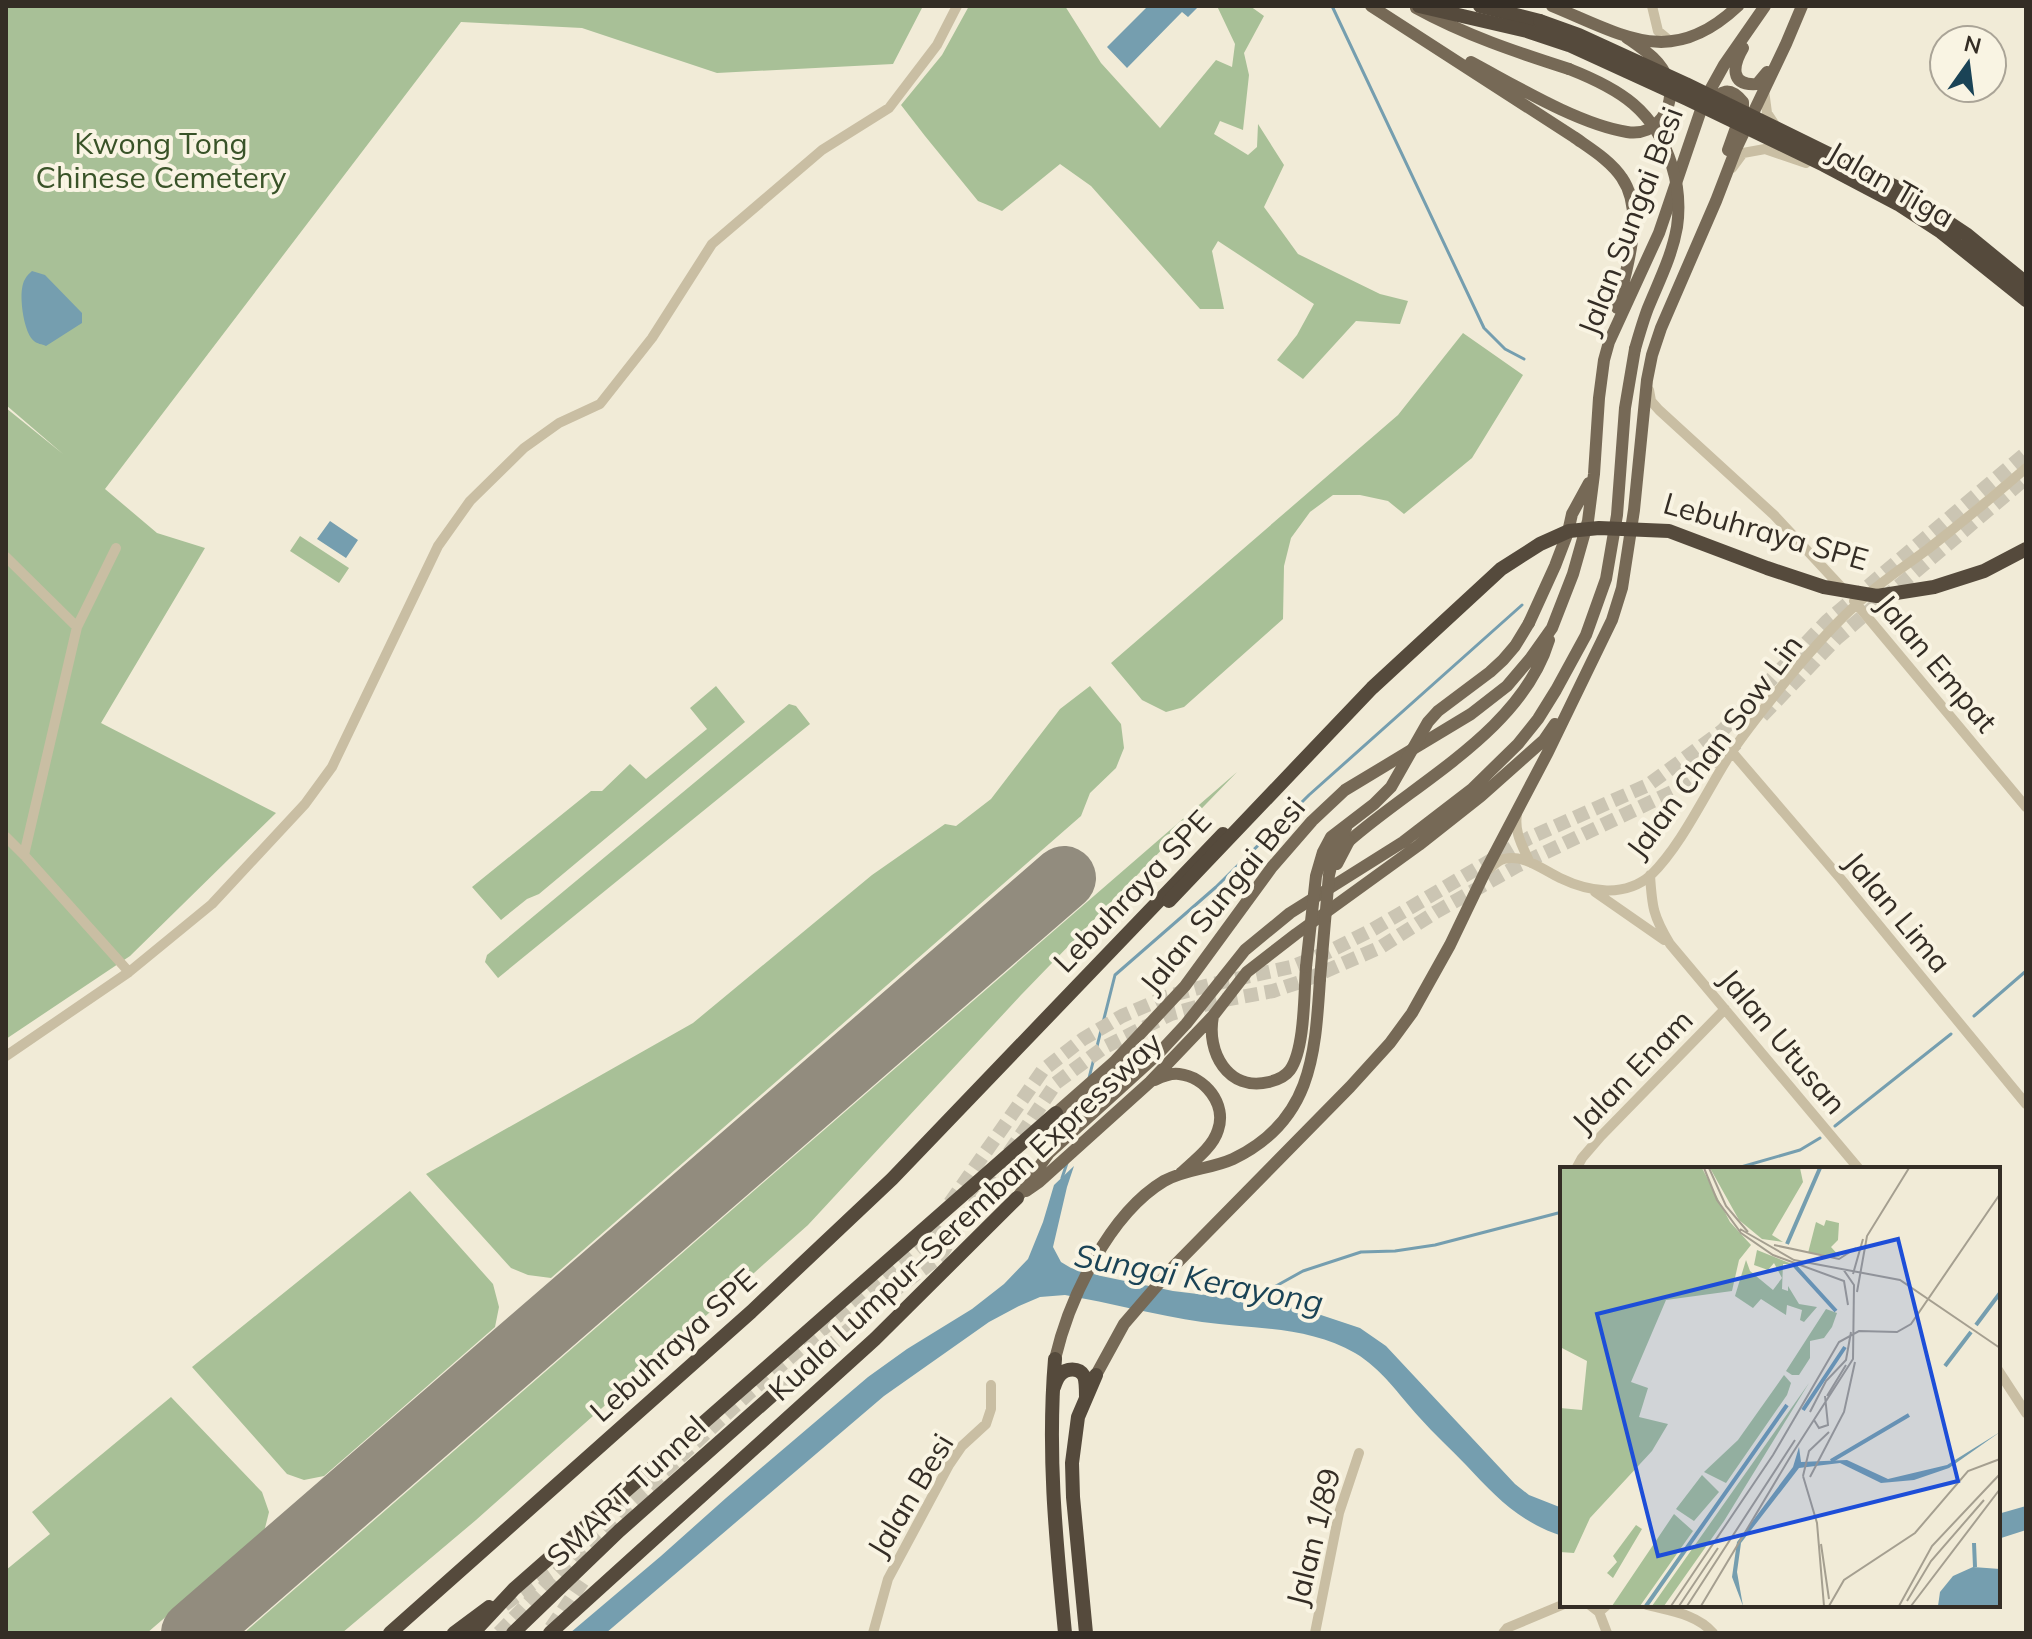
<svg xmlns="http://www.w3.org/2000/svg" width="2032" height="1639" font-family="Mulish,sans-serif">
<rect width="100%" height="100%" fill="#f1ebd7"/>
<path fill="#a8c097" d="M6 6H923L893 64 717 73 582 28 461 22 105 489 157 533 205 548 101 723 276 813 130 956 6 1039V408L63 454 6 405Z
M969 6H1065L1101 63 1160 128 1216 60 1232 67 1235 44 1217 6H1250L1264 16 1244 53 1249 75 1243 130 1220 121 1214 134 1248 155 1257 147 1258 124 1284 165 1264 207 1298 254 1380 294 1408 301 1400 324 1356 321 1303 379 1277 360 1297 335 1314 304 1218 241 1212 251 1224 309H1200L1091 186 1060 164 1002 211 978 201 925 136 901 105 942 55Z
M1463 333 1523 375 1472 458 1404 514 1388 501 1360 495H1333L1310 512 1291 538 1284 566 1283 619 1184 707 1166 712 1142 700 1111 663 1398 415Z
M300 536 349 568 339 583 290 551Z
M716 686 745 722 539 894 527 899 501 920 472 887 591 791H602L630 764 646 779 707 729 690 708Z
M1090 686 1121 724 1124 748 1116 768 1090 793 1081 816 551 1278 528 1275 511 1268 426 1174 693 1023 872 875 945 824 956 826 991 799 1060 709Z
M789 704 796 706 810 724 498 978 485 962 487 955Z
M1237 772 1021 995 808 1225 476 1520 342 1633H244Z
M410 1191 493 1284 499 1307 495 1327 324 1476 304 1480 287 1474 192 1367Z
M171 1397 262 1492 269 1512 264 1532 147 1633H6V1570L50 1534 32 1512Z"/>
<path fill="#759eaf" d="M1148 6H1199L1188 17 1182 12 1127 68 1107 47Z
M32 271 45 275 82 313V323L46 346C42 344 37 344 34 341 24 333 20 301 22 289 23 281 26 276 32 271Z
M330 521 358 540 346 558 317 539Z
M1074 1166 1067 1187 1053 1247 1061 1262 1071 1268 1101 1276 1173 1291 1272 1303 1318 1314 1360 1328 1386 1346 1515 1484 1529 1495 1562 1508V1536C1519 1522 1496 1497 1466 1465 1451 1449 1434 1434 1419 1417 1399 1395 1382 1369 1355 1353 1309 1326 1253 1329 1202 1322 1156 1315 1110 1303 1065 1295L1040 1297 1019 1306 989 1322 884 1396 606 1633H570L661 1556 726 1498 868 1377 907 1349 972 1309 1004 1284 1028 1259 1043 1222 1054 1185Z
M2026 1506V1530L1998 1539V1514Z"/>
<g fill="none" stroke-linecap="round" stroke-linejoin="round">
<path stroke="#759eaf" stroke-width="3" d="M1332 6 1484 328 1505 349 1524 359
M1974 1016 2026 971
M1089 1078 1115 975 1216 887 1309 795 1522 605
M1078 1120 1085 1093
M1835 1126 1951 1034
M1734 1169 1800 1150 1820 1138
M1062 1178 1067 1163
M1256 1304 1276 1286 1303 1271 1361 1252 1395 1251 1435 1245 1562 1212"/>
<path stroke="#928c7e" stroke-width="64" d="M193 1633 1064 878"/>
<path stroke="#cbc5b3" stroke-width="14" stroke-dasharray="14 7" stroke-linecap="butt" d="M1762 716 1836 639 2026 478
M950 1203 1043 1070 1083 1039 1122 1016 1166 997 1209 985 1291 967 1328 952 1372 930 1529 838 1648 785 1722 731 1827 621 2026 453
M777 1391 899 1287 939 1257 1056 1083 1103 1048 1171 1014 1219 1001 1273 991 1303 981 1381 947 1436 912 1517 866 1674 791 1737 743
M504 1605 549 1572
M551 1628 585 1578
M499 1633 581 1549 748 1394 922 1243 936 1223"/>
<path stroke="#c9bea3" stroke-width="10" d="M1652 6 1658 31 1670 41
M1764 90 1767 113 1775 125
M1732 168 1743 153 1765 149 1806 163
M1649 390 1651 401 1659 410 1774 515 1843 589
M6 557 77 627 24 855
M1854 601 2026 807
M77 627 116 548
M1732 752 1840 878 2026 1104
M1517 814C1514 832 1522 845 1529 861
M6 837 24 855 129 972
M1489 869C1494 865 1498 860 1504 859 1524 854 1543 870 1560 878 1589 892 1625 898 1651 875 1682 845 1707 790 1731 753 1749 726 1770 701 1790 676 1810 652 1832 626 1856 605 1877 584 1904 567 1928 549 1961 523 1994 496 2026 468
M1650 875C1652 907 1653 916 1670 944L1859 1169
M1595 892 1664 940
M6 1056 129 972 212 904 305 804 332 767 438 546 470 501 524 448 559 423 600 404 652 338 712 244 822 150 889 108 937 45 957 6
M1576 1169 1582 1158 1601 1136 1725 1009
M1998 1370 2026 1413
M1590 1605 1599 1612 1607 1605
M1647 1605C1670 1611 1697 1614 1713 1633
M1599 1612 1607 1633
M873 1633 888 1579 949 1465 962 1446 986 1424 991 1409V1385
M1315 1633 1339 1513 1359 1453
M1503 1633 1507 1628 1562 1605"/>
<path stroke="#766956" stroke-width="12" d="M1371 6 1574 137C1591 149 1611 161 1622 178 1646 213 1626 271 1617 308
M1552 6C1625 36 1671 69 1738 6
M1416 8C1465 35 1516 52 1569 69
M1743 48C1733 65 1729 86 1757 84L1767 72
M1471 62C1516 86 1578 124 1627 132 1656 137 1677 107 1668 80 1661 60 1643 49 1626 37
M1711 106C1720 89 1730 86 1743 102V108L1728 150
M1529 623 1555 566 1568 532 1572 514 1589 483
M1349 841C1416 782 1522 730 1549 640
M1213 1016C1206 1052 1228 1092 1269 1082 1277 1080 1285 1077 1290 1070 1305 1049 1304 993 1306 967
M1155 1080C1163 1076 1170 1073 1179 1074 1205 1077 1227 1104 1218 1130 1213 1147 1194 1161 1181 1173
M1056 1113 1114 1062 1185 986 1272 867 1312 821 1345 790 1471 714 1507 686 1530 659 1552 628 1573 574 1588 521 1594 474 1599 398 1604 360 1609 342 1659 233 1704 101 1724 65 1765 6
M1026 1191 1039 1182 1150 1082 1213 1016 1247 972 1296 934 1419 845 1481 796 1544 740 1555 724
M1017 1198 1049 1153 1158 1054 1186 1024 1245 950 1290 913 1403 842 1472 789 1518 744 1538 719 1556 690 1586 635 1606 579 1617 515 1625 408 1635 349
M1055 1359C1069 1299 1109 1214 1164 1181 1185 1169 1211 1169 1233 1159 1312 1121 1315 1055 1320 979
M1096 1375 1124 1324 1174 1266 1350 1087 1390 1043 1412 1013 1450 945 1485 872 1548 752 1612 620 1622 588 1634 510 1647 380 1652 355 1661 328 1716 201 1736 149 1786 44 1802 6"/>
<path stroke="#554a3c" stroke-width="14" d="M1480 6 1540 21
M1055 1359C1047 1453 1056 1540 1065 1633
M1054 1387C1055 1384 1058 1377 1060 1375 1066 1368 1079 1367 1084 1376 1086 1381 1086 1391 1086 1397
M390 1633 751 1312 892 1179 1223 834
M454 1633 489 1607
M473 1633 514 1589 1056 1113
M513 1633 619 1531 777 1391
M550 1633 875 1339 1017 1198
M1086 1633 1073 1497 1072 1463 1078 1417 1096 1375"/>
<path stroke="#766956" stroke-width="12" d="M1569 69C1620 89 1655 110 1672 166 1678 185 1680 206 1677 227 1672 256 1659 281 1648 308 1643 321 1639 335 1635 349
M1337 864 1349 841
M1306 967 1316 876 1323 852 1331 837 1374 804 1391 787 1428 722 1438 711 1490 672 1503 660 1515 646 1529 623
M1320 979 1329 875 1336 846 1346 828"/>
<path stroke="#554a3c" stroke-width="14" d="M1419 6 1527 31 1569 45 1687 99 1824 165 1898 204 1941 232 2026 300
M1540 21 1579 35 1686 84 1894 186 1966 234 2026 283
M1169 901 1372 688 1501 569 1540 544 1569 531 1599 528 1669 531 1767 568 1824 587 1877 596 1934 587 1984 571 2026 549"/>
</g>
<g text-anchor="middle" dominant-baseline="central" stroke-width="8" stroke-linejoin="round" paint-order="stroke">
<g font-size="30" fill="#395328" stroke="#f9f4e3">
<text x="161" y="143">Kwong Tong<tspan x="161" dy="34">Chinese Cemetery</tspan></text>
</g>
<g font-size="30" fill="#342d25" stroke="#f9f4e3">
<text transform="translate(1891 184) rotate(30)">Jalan Tiga</text>
<text transform="translate(1630 221) rotate(-69)">Jalan Sungai Besi</text>
<text transform="translate(1766 531) rotate(16)">Lebuhraya SPE</text>
<text transform="translate(1937 663) rotate(50)">Jalan Empat</text>
<text transform="translate(1714 746) rotate(-53)">Jalan Chan Sow Lin</text>
<text transform="translate(1132 891) rotate(-46)">Lebuhraya SPE</text>
<text transform="translate(1222 895) rotate(-51)">Jalan Sungai Besi</text>
<text transform="translate(1898 912) rotate(50)">Jalan Lima</text>
<text transform="translate(1783 1041) rotate(50)">Jalan Utusan</text>
<text transform="translate(1632 1071) rotate(-46)">Jalan Enam</text>
<text transform="translate(965 1216) rotate(-43)">Kuala Lumpur–Seremban Expressway</text>
<text transform="translate(673 1345) rotate(-42)">Lebuhraya SPE</text>
<text transform="translate(626 1491) rotate(-43)">SMART Tunnel</text>
<text transform="translate(910 1495) rotate(-59)">Jalan Besi</text>
<text transform="translate(1313 1537) rotate(-76)">Jalan 1/89</text>
</g>
<g font-size="32" font-style="italic" fill="#1a4356" stroke="#f9f4e3">
<text transform="translate(1199 1278) rotate(11)">Sungai Kerayong</text>
</g>
</g>
<g transform="translate(1560 1167)">
<rect width="440" height="440" fill="#f1ebd7"/>
<path d="M0 1H142L170 55 191 78 179 93 172 124 106 133 71 215 88 221 79 250 108 257 92 284 30 351 14 386 0 385V241L22 243 27 194 0 180ZM150 1H240L243 15 212 68 223 75 202 72 179 53ZM266 53 279 56 278 73 271 80 280 90 248 86 256 55 264 59ZM197 83 232 97H223L222 122 228 124V119L239 137 257 140 244 155 240 153 242 143 227 138 226 148 201 132 193 141 175 129 186 93 190 104 213 123 222 111 214 96 208 103 194 98ZM266 142 277 146 272 160 264 171 250 174V191L239 208H232L226 204ZM224 208 231 216 227 228 166 316 144 305 178 273ZM249 216 164 354 104 439H92ZM142 308 159 325 134 354 116 342ZM114 347 133 364 80 439H52ZM76 358 82 362 53 411 47 406 57 395 53 389Z" fill="#a8c097"/>
<path d="M440 265 389 301 354 313 321 316 280 296 239 301 181 376 177 405 183 439 172 410 177 375 233 300 239 280 241 295 287 293 328 312 387 298ZM413 400 440 402V439H378L380 425 393 409Z" fill="#759eaf"/>
<path fill="none" stroke="#759eaf" stroke-width="4" d="M227 77 260 1M234 98 276 144M416 158 440 126M385 199 411 165M243 243 285 180M271 294 349 248M414 376 415 400M86 439 227 238"/>
<path fill="none" stroke="#a59f90" stroke-width="2" d="M144 1 157 33 181 66 213 88 284 114 288 138M149 1 166 39 188 65M180 62 234 93 340 113 440 181M214 78 279 92 296 81M293 107 303 72M297 125 307 69 349 1M267 229 286 198M250 245 266 214 286 193 291 165M254 253 259 261 268 258 265 229M232 287 293 192 294 118 283 102M243 309 249 284 269 265M243 309 257 356 264 439M250 310 284 245 295 195M261 377 269 432M347 434 371 394 424 333M111 439 213 288 279 175 299 164 337 165 351 157 440 27M119 439 158 381M127 439 235 273M141 439 232 287M269 439 284 413 355 366 408 304 440 292M339 439 372 379 440 307M351 439 440 322"/>
<path fill="#1d4ed8" fill-opacity="0.15" stroke="#1d4ed8" stroke-width="4" d="M338 72 398 314 98 389 37 147Z"/>
<rect width="440" height="440" fill="none" stroke="#342d25" stroke-width="4"/>
</g>
<rect width="2032" height="1639" fill="none" stroke="#342d25" stroke-width="16"/>
<g transform="translate(1968 64) rotate(14)"><circle r="38" fill="#f9f4e3" stroke="#aaa497" stroke-width="2"/>
<path d="M0-6L14 30L0 20L-14 30Z" fill="#1a4356"/>
<text y="-12" font-size="22" font-weight="bold" text-anchor="middle" fill="#342d25">N</text>
</g>
</svg>
